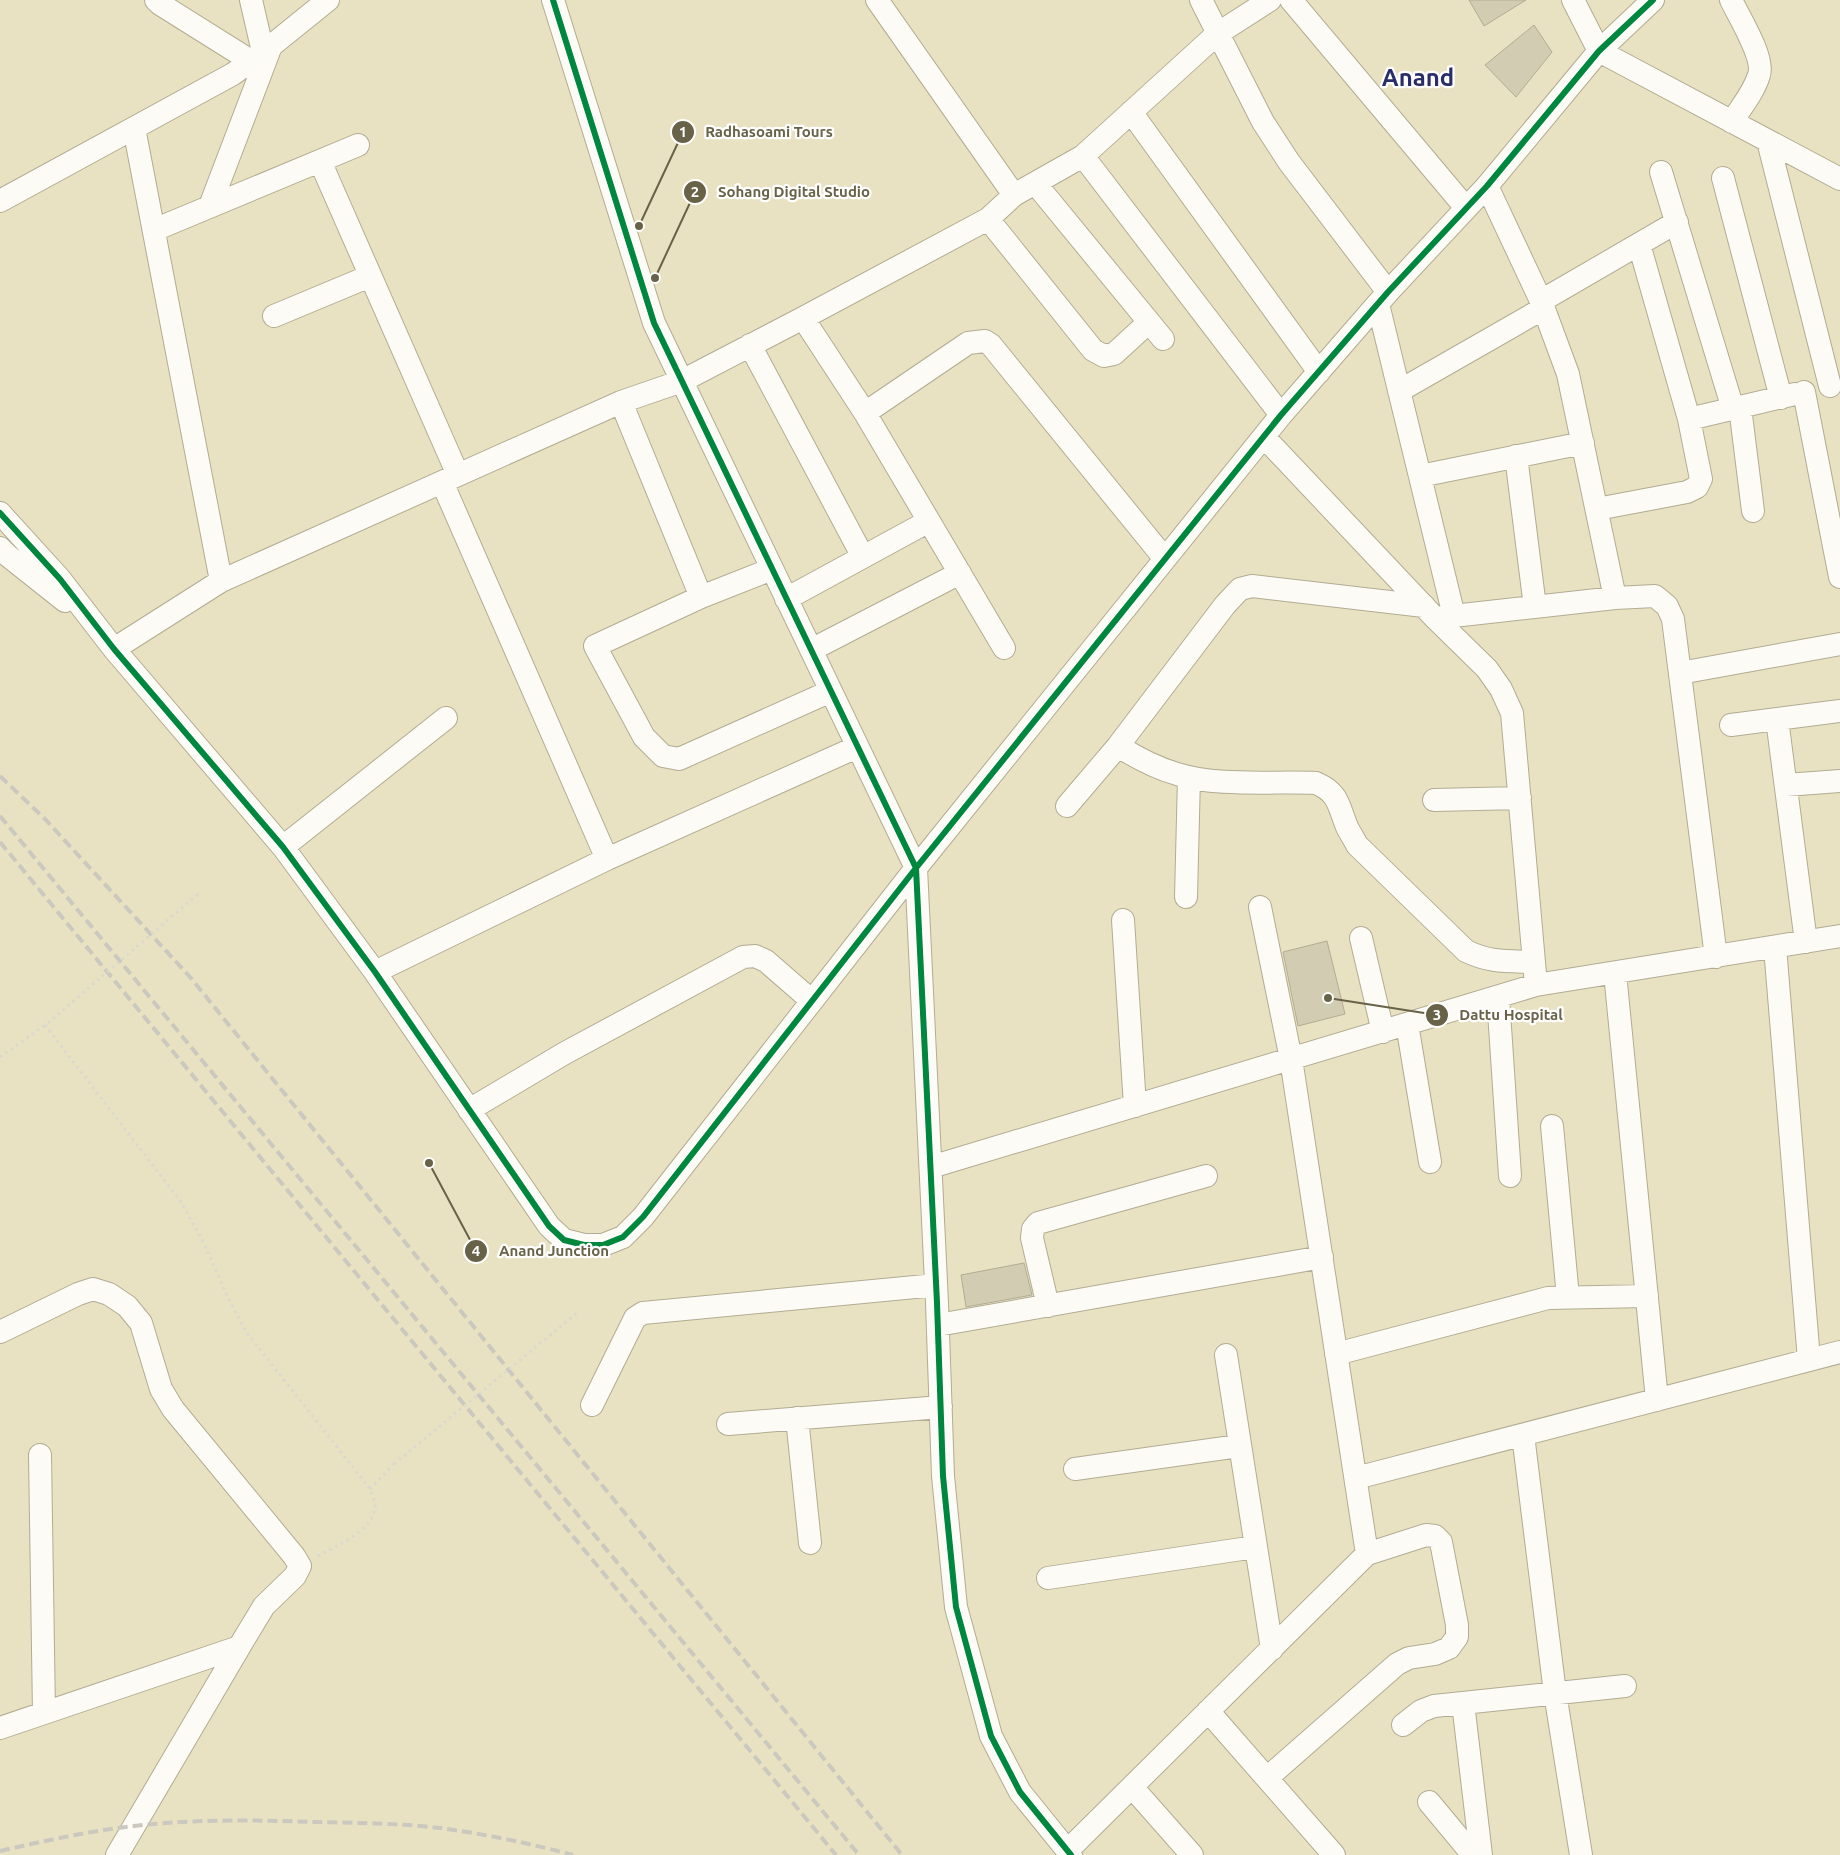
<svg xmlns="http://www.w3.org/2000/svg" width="1840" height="1855" font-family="Ubuntu,sans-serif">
<rect width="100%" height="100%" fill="#e9e2c2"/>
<path fill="#d2ccb3" stroke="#b2ac93" d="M1469 0H1526L1484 26Z
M1534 25 1552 52 1516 97 1485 65Z
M1327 941 1345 1014 1298 1026 1283 952Z
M1024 1263 1032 1295 966 1307 961 1275Z"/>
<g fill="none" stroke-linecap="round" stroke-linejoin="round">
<g stroke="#b1ac93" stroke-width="24">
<path id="minor" d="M156 0 160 4 251 61
M251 0 263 52
M553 0 654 323 916 868 937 1303 943 1476 956 1607 991 1736 1020 1792 1071 1855
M877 0 1014 195
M1201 0 1263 122 1289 162 1388 292
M1291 0 1466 208
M1573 0 1599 51 1840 179
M1731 0C1739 17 1765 58 1759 75 1754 92 1741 107 1732 122
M1131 112 1319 372
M134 128 221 581
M1768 141 1830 386
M1083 156 1281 415
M320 161 458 475
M1661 172 1733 409
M1723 178 1781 398
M1035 183 1163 339
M1487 186 1541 301 1568 374 1615 598
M0 201 233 74 271 46 328 0
M210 206 271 46
M988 219 1093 350 1104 356 1114 354 1149 322
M154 230 358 145
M1541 301 1677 222
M1378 304 1454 616
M274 316 370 276
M803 318 865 413 1004 648
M750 345 863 557
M1399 391 1544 308
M1804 392 1840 577
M621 402 701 597
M1740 407 1753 511
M865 413 968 343 985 341 991 345 1165 559
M1689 419 1795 394
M1264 437 1435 618 1487 669 1501 689 1512 713 1536 985
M1516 456 1535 607
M1420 476 1583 443
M442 482 607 859
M1597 509 1687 492 1697 487 1701 479 1689 419 1639 244
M0 513 60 579 114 649 283 847 375 972 549 1226 564 1240 584 1245H603L623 1237 643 1217 916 868 1281 415 1388 292 1487 186 1599 51 1653 0
M0 548 7 555 65 601
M772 569 701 597 595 646 644 737 663 756 679 759 831 691
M786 599 929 521
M1435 618 1615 598 1655 596 1667 606 1673 619 1716 957
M114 649 221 581 621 402 682 381 803 318 988 219 1014 195 1083 156 1217 34 1270 0
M811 650 960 573
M1680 673 1840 644
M1777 719 1806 942
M1731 725 1840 711
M1118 746C1137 758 1156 768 1177 774 1216 787 1274 781 1316 783 1339 793 1338 805 1347 827 1350 833 1354 839 1357 845L1466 951C1491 963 1507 961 1534 962
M1786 785 1840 781
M1434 800 1520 798
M1067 806 1118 746 1225 605 1240 589 1252 586 1424 606
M283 847 446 718
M1186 897 1189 777
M1123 920 1135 1106
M1361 938 1383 1032
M1775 947 1809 1360
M375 972 607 859 857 747
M1615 973 1657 1400
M1498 997 1510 1176
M1407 1024 1430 1162
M469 1110 565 1053 743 957 755 956 766 961 812 1001
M1552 1126 1568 1297
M931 1167 1536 985 1840 936
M1048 1306 1032 1238 1033 1229 1038 1223 1206 1176
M938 1325 1322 1257
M0 1332 78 1294 93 1289 109 1294 127 1306 141 1323 161 1389 173 1409 294 1556 300 1566 295 1576 264 1606 244 1639 117 1855
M1336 1354 1548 1298 1647 1296
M1226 1355 1272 1649
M592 1405 635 1318 643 1313 936 1285
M797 1418 810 1543
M728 1424 941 1407
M1523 1435 1555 1693 1581 1855
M40 1455 44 1713
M1075 1469 1239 1446
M1356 1478 1840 1352
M1048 1578 1255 1547
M1463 1703 1481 1855
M1208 1711 1334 1855
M1403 1725 1421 1711 1434 1706 1625 1686
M0 1728 239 1647
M1267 1778 1397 1664 1409 1658 1435 1654 1449 1648 1457 1637V1625L1441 1542 1435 1536 1426 1535 1367 1554
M1132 1787 1192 1855
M1429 1802 1473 1855
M1067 1851 1367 1554 1291 1059 1260 907"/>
</g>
<path stroke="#dbd9ce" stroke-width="3" stroke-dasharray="2.5 4" stroke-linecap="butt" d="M45 1025 181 1202 204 1243 228 1298 247 1333 370 1489C372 1495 376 1503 375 1508 372 1531 336 1546 318 1556
M0 1057 48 1023
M370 1489 394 1464"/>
<use href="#minor" stroke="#fcfbf6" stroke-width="22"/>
<path stroke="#cac8bf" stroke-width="4" stroke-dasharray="10 5" stroke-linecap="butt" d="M0 776 45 819 190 977 902 1855
M0 816 859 1855
M0 842 836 1855
M0 1851C44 1841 89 1831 134 1826 194 1819 255 1820 315 1822 358 1823 405 1823 447 1829 490 1835 532 1844 573 1855"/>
<path stroke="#dbd9ce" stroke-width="3" stroke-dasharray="2.5 4" stroke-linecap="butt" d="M48 1023 198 894
M394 1464 577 1313"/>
<g stroke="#fff" stroke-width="9">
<path id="cycleway" d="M553 0 654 323 916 868 937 1303 943 1476 956 1607 991 1736 1020 1792 1071 1855
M0 513 60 579 114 649 283 847 375 972 549 1226 564 1240 584 1245H603L623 1237 643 1217 916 868 1281 415 1388 292 1487 186 1599 51 1653 0"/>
</g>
<use href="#cycleway" stroke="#00873e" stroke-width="6"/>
</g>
<g text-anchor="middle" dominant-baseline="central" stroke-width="4.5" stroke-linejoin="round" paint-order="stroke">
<g font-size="24" font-weight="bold" fill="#2a2e68" stroke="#fff">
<text x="1418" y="77">Anand</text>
</g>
</g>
<path fill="none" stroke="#686248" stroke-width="2" d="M639 226L683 132M655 278L695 192M1328 998L1437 1015M429 1163L476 1251"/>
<g fill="#686248" stroke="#fff" stroke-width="2">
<circle cx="639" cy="226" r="5"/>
<circle cx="655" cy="278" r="5"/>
<circle cx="1328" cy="998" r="5"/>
<circle cx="429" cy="1163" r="5"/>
<circle cx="683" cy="132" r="12"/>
<circle cx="695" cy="192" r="12"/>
<circle cx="1437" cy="1015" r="12"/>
<circle cx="476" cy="1251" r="12"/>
</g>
<g font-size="15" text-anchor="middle" font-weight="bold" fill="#fff">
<text x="683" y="137">1</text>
<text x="695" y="197">2</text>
<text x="1437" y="1020">3</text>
<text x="476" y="1256">4</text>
</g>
<g font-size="15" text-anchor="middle" font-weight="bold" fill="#686248" stroke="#fff" stroke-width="4.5" stroke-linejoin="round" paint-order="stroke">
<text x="769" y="137">Radhasoami Tours</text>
<text x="794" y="197">Sohang Digital Studio</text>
<text x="1511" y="1020">Dattu Hospital</text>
<text x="554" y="1256">Anand Junction</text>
</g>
</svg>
